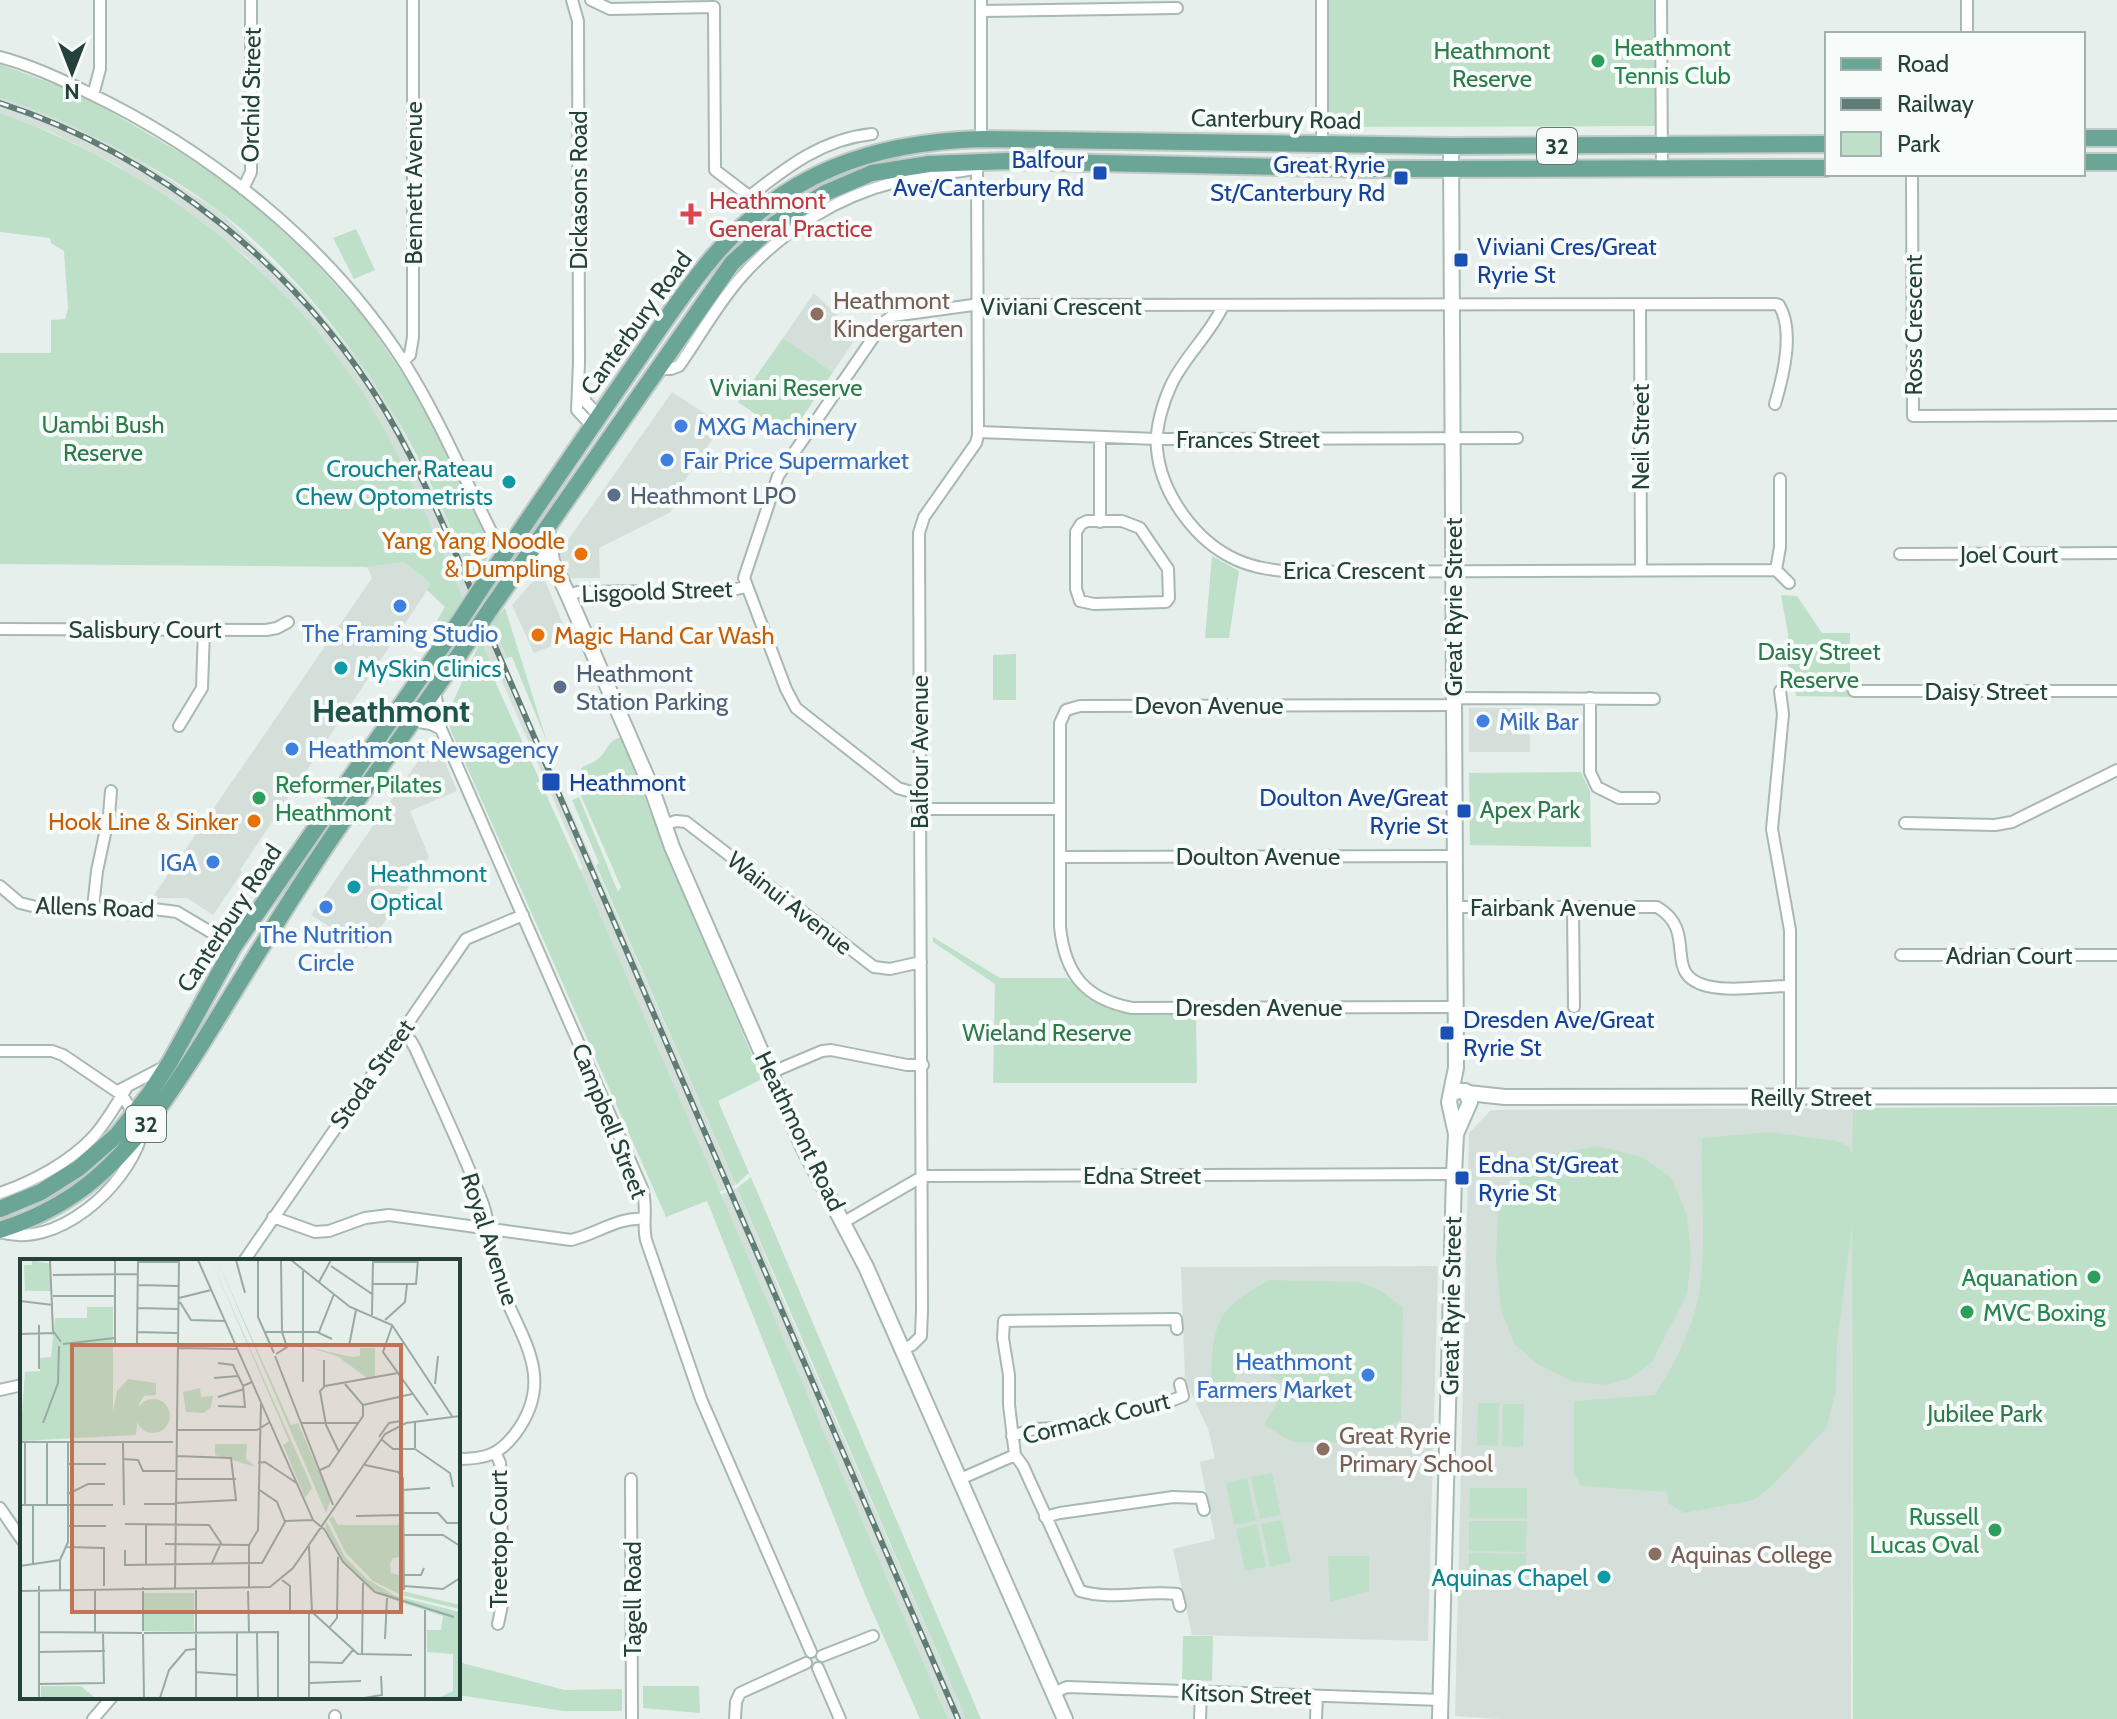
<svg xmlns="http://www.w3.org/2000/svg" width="2117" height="1719" font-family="Cabin,sans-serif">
<rect width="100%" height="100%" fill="#e6efeb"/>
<path fill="#d4dfda" d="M0 98 35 108 131 155 220 212 303 292 357 358 392 410 452 531 474 582 463 598 400 460 361 391 334 353 287 298 248 258 178 205 118 166 53 133 0 113Z
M814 293 858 335 833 372 783 338Z
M672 392 722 425 681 486 671 512 599 548 600 578H570L559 553Z
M404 562 432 583 240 870 242 872 213 915 187 898H152L372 578 367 567Z
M537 577 544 578 569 639 534 653 512 605Z
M492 622 507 658 504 660 736 1185 719 1192 580 870 583 868 495 665 492 666 481 640Z
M1469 708H1529L1530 752H1469Z
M432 741H436L457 791 410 811 429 857 366 949 311 915Z
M1853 1108 1851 1719H1500L1455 1716 1469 1133 1491 1110Z
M737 1188 785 1304 966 1719H948L720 1195Z
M1438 1266 1428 1641 1192 1635 1173 1549 1215 1539 1200 1462 1215 1458 1208 1429 1185 1380 1181 1267Z"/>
<path fill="#bfe0c8" d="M1326 0H1656L1657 126 1329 127Z
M0 64 82 95 181 153 238 190 312 259 364 317 416 393 448 450 490 546 486 563 474 582C449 524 424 462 390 408 348 339 284 260 220 212 180 182 134 156 90 135 60 120 32 107 0 98Z
M0 113C144 164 277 262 361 390 403 455 431 528 463 598L444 627 436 622 445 607 427 590 431 583 404 562 367 567 0 564V353H51V320L65 319 68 308 64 251 51 243 50 238 0 232Z
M356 229 375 270 354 279 333 238Z
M783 338 833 372 789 437 738 402Z
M1212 556 1239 571 1229 638H1205Z
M1781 595 1797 596 1822 633H1850V697L1796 696 1795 683 1788 676V634Z
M505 608 547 742 512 657 507 658 492 622Z
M481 640 492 666 489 668 540 781 536 783 542 795 546 794 591 894 948 1719H920L866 1597 707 1201 666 1217 451 731 447 715Z
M1016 654V700H993V655Z
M621 737 668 857 762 1079 718 1101 749 1173 736 1185 596 865 599 863 572 800 579 797 618 892 621 887 579 791C576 756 587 772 602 755 609 746 609 741 621 737Z
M1581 772 1590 791 1591 847 1470 845 1469 773Z
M933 937 1000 978H1067L1097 1003 1128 1014 1196 1015 1197 1083H993L995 984 933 942Z
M2117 1106V1719H1853L1852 1226 1837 1344 1836 1389 1827 1427 1770 1488 1754 1500 1684 1513 1668 1503 1667 1492 1581 1486 1574 1473V1401L1655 1395C1671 1369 1686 1341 1695 1311 1709 1263 1700 1190 1702 1138L1769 1132 1837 1141 1848 1146 1852 1154 1853 1108Z
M1597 1146 1642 1157 1671 1177 1687 1215 1691 1257 1687 1294 1652 1362 1631 1378 1603 1385 1571 1381 1539 1365 1514 1344 1501 1309 1496 1261 1498 1210 1511 1188 1530 1169 1559 1153Z
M751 1177 981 1719H966L737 1188Z
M1269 1280 1358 1282 1381 1291 1403 1308 1401 1420 1347 1443 1292 1442 1264 1425 1287 1386 1246 1361 1224 1397 1211 1392C1212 1370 1210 1341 1220 1321 1228 1302 1252 1290 1269 1280Z
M1478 1403H1499L1498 1446 1477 1445Z
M1503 1404H1524L1523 1447 1502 1446Z
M1272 1473 1281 1515 1260 1519 1251 1477Z
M1247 1478 1256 1521 1234 1525 1226 1483Z
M1470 1488H1527V1518H1469Z
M1282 1520 1291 1562 1270 1567 1261 1524Z
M1469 1521H1527L1526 1552 1469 1551Z
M1257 1524 1266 1567 1245 1571 1236 1529Z
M1469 1553 1526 1554V1584H1468Z
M1328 1556H1369V1591L1330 1602Z
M1183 1636H1213L1212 1681 1182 1680Z
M458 1662 565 1690 622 1689V1711H563L458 1695Z
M643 1686H699L700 1713 643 1708Z"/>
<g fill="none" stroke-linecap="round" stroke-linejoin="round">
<g stroke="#a8b8b2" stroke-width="14">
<path id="minor" d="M572 0 578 21 579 363 577 410 592 426
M591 0 610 9 714 7 715 170 765 208
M981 0V139
M1322 0V143
M1661 0 1662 169
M981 11 1177 8
M1967 34V0
M0 57C30 65 56 77 85 91 211 151 329 245 405 364 441 422 466 483 497 543L507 551
M93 95 100 69V0
M1912 174 1913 416 2117 415
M243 189 251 172V0
M750 196C788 166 823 139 872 134
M1640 305 1641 569
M1223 306C1210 334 1186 355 1172 383 1163 402 1155 428 1157 449 1161 494 1196 542 1237 560 1255 568 1273 570 1292 572L1776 570
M403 361 410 355 413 337V0
M657 369H671L679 366C700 336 718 303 742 276 782 231 838 196 896 182 922 176 949 173 975 169
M580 384 586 402 599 416
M979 432 1157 439 1517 438
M1100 437V522
M1780 479V547L1776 570 1789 583
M1087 521H1122L1140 528 1168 569 1169 598 1166 602 1094 604 1080 601 1076 589V532L1081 524Z
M1900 554 2117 553
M568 595 578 592 731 590 746 587
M0 629 266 630 277 628 288 622
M435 691 441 729 642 1188C648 1206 642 1222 646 1240L701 1399 811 1652
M1780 691 1783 714 1772 829 1790 930V1098
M1854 691H2117
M1454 698 1654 699
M1590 698V772L1597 787 1619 798H1654
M1454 705 1080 706 1066 710 1060 723V927C1065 974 1085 999 1132 1008L1456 1007
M413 721 431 724 441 729
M179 726 202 688 204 629
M918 794 898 788 796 708 786 689 744 578 778 476 884 322 892 316 973 305 1776 304 1779 305C1795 331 1783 377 1775 404
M918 809H1060
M1905 823 1995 825 2012 822 2117 770
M664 825 676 821 686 822 874 967 890 969 921 962
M1061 857 1456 856
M0 886 20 903 36 907 154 909 177 912 234 946
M1455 907H1657C1700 932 1660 974 1707 986 1731 992 1764 986 1789 986
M93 908 97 871 109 815 111 791
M1573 908 1574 1007
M1901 955H2117
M400 1034 411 1041 415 1048C438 1099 463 1151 483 1204 491 1227 489 1252 497 1276 515 1332 560 1375 515 1434 499 1455 485 1459 458 1459
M0 1051H52L63 1055 122 1095 129 1106 132 1118
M770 1073 822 1051 831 1050 907 1065H923
M120 1090 162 1068
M0 1193C32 1182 70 1162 93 1137 106 1123 115 1106 126 1089
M273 1217 315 1232 329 1231 365 1218 389 1215 571 1240C594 1235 620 1216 644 1219
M844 1222 923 1176 1454 1174
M0 1232C56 1250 125 1188 141 1137
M244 1261 466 939 523 915
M902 1350 912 1345 921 1336 922 1310 919 533 924 517 976 443 978 435 977 162
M0 1390 22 1385
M1012 1436 1034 1429 1057 1428 1168 1402 1183 1396 1180 1384
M496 1454 500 1463 501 1476 502 1605 498 1624
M1015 1455 1009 1405V1375L1003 1338 1004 1321 1176 1319 1177 1329
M631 1479 632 1719
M958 1480 1015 1455 1023 1466 1080 1591C1114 1601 1143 1590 1177 1594L1180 1606
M0 1508 22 1540
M1045 1517 1060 1513 1173 1497 1201 1498 1204 1510
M822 1656 873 1636
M818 1668 840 1719
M1053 1693 1067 1687 1441 1700
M335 1716V1719
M93 1719 112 1697
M735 1719 736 1702 740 1693 806 1663
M1200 1719 1201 1692
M1316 1719 1317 1696"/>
</g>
<g stroke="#a8b8b2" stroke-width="18">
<path id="tertiary" d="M547 529 552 561
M513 541 552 561 568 595 651 787 672 847 763 1056 805 1151 866 1267 1065 1719
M1468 1093 1505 1097 2117 1096"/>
</g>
<g stroke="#a4bbb3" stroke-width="18">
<path id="secondary" d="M1451 146 1456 1068 1449 1102 1456 1134
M1440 1719 1454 1174 1456 1134 1470 1102 1465 1091H1458L1451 1094"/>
</g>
<g stroke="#c2cac8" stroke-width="20">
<path id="primary" d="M2083 138H2117
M2083 162H2117
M482 587C532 515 580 443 630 371 657 333 682 293 712 258 784 173 873 142 981 139L1451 146 1827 144
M491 608 732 263 776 223 825 193 872 173 929 164 1008 161 1370 169 1827 168
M0 1209 41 1192 79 1168 117 1135 148 1096 170 1062 234 946 463 616
M0 1230C31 1220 60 1206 86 1186 135 1148 171 1092 204 1040 237 987 269 933 303 881 356 798 416 718 472 636"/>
</g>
<use href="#minor" stroke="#fff" stroke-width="10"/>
<use href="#tertiary" stroke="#fff" stroke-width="14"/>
<use href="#secondary" stroke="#fff" stroke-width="14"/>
<use href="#primary" stroke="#6aa596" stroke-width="16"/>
<g stroke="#5f7d75" stroke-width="6">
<path id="rail" d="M0 103C159 155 300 269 386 412 432 490 465 577 501 660L958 1719"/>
</g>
<use href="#rail" stroke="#f7fbf9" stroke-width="3" stroke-dasharray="9" stroke-linecap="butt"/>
<g stroke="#c2cac8" stroke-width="20" stroke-linecap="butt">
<path id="primary-bridge" d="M463 616 482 587
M472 636 491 608"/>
</g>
<use href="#primary-bridge" stroke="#6aa596" stroke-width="16"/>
</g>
<g fill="#2e9e5b" stroke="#f7fbf9" stroke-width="3">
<circle cx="1598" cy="61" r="8"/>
<circle cx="259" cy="798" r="8"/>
<circle cx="2094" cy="1277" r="8"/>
<circle cx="1967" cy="1312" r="8"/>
<circle cx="1995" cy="1530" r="8"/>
</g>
<g fill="#1a4fb4" stroke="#f7fbf9" stroke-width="3">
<rect x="1092" y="165" width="16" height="16" rx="4"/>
<rect x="1393" y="170" width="16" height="16" rx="4"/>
<rect x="1453" y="252" width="16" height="16" rx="4"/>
<rect x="541" y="772" width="20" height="20" rx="4"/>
<rect x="1456" y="803" width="16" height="16" rx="4"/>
<rect x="1439" y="1025" width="16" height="16" rx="4"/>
<rect x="1454" y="1170" width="16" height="16" rx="4"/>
</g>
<path fill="#e0444e" stroke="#f7fbf9" stroke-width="3" d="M687 202h8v8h8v8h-8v8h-8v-8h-8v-8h8z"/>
<g fill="#8d6e63" stroke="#f7fbf9" stroke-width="3">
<circle cx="817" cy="314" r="8"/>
<circle cx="1323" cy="1449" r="8"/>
<circle cx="1655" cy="1554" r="8"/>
</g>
<g fill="#3f7fe0" stroke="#f7fbf9" stroke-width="3">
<circle cx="681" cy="426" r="8"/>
<circle cx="667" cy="460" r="8"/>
<circle cx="400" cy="606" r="8"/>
<circle cx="1483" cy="721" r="8"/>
<circle cx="292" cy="749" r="8"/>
<circle cx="213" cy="862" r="8"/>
<circle cx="326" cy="907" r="8"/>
<circle cx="1368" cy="1375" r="8"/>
</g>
<g fill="#0f9aa8" stroke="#f7fbf9" stroke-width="3">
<circle cx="509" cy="482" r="8"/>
<circle cx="341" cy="668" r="8"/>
<circle cx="354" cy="887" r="8"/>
<circle cx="1604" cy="1577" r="8"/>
</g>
<g fill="#5c6f8a" stroke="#f7fbf9" stroke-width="3">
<circle cx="614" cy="495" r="8"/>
<circle cx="560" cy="687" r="8"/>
</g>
<g fill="#e8710a" stroke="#f7fbf9" stroke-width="3">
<circle cx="581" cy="554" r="8"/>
<circle cx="538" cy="635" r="8"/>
<circle cx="254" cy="821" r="8"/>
</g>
<g text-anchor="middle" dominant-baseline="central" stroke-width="8" stroke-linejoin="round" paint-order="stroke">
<g fill="#f7fbf9" stroke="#637a73" stroke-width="2">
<rect x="1537" y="128" width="40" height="36" rx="6"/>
<rect x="126" y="1106" width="40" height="36" rx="6"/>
</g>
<g font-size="22" font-weight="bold" fill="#24423a">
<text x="1557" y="146">32</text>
<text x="146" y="1124">32</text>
</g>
<g font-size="24" fill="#27864d" stroke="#f7fbf9" text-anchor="start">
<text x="1614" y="47">Heathmont<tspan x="1614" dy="28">Tennis Club</tspan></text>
<text x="275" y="784">Reformer Pilates<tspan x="275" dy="28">Heathmont</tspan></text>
<text x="2078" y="1277" text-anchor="end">Aquanation</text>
<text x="1983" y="1312">MVC Boxing</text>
<text x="1979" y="1516" text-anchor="end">Russell<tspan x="1979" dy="28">Lucas Oval</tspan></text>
</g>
<g font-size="24" fill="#2d7a4b" stroke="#f7fbf9">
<text x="1492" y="50">Heathmont<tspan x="1492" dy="28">Reserve</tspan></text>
<text x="786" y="387">Viviani Reserve</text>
<text x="103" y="424">Uambi Bush<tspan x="103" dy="28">Reserve</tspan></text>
<text x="1819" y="651">Daisy Street<tspan x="1819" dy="28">Reserve</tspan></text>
<text x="1530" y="809">Apex Park</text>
<text x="1047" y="1032">Wieland Reserve</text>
<text x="1985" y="1413">Jubilee Park</text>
</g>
<g font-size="24" fill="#24423a" stroke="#f7fbf9">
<text transform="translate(251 95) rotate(-89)">Orchid Street</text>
<text transform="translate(1276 119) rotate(1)">Canterbury Road</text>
<text transform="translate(413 183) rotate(-90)">Bennett Avenue</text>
<text transform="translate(578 190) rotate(-90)">Dickasons Road</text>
<text x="1061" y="306">Viviani Crescent</text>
<text transform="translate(636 323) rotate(-54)">Canterbury Road</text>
<text transform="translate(1913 325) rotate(-90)">Ross Crescent</text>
<text transform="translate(1640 437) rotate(-90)">Neil Street</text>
<text x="1248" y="439">Frances Street</text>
<text x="2009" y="554">Joel Court</text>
<text x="1354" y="570">Erica Crescent</text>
<text transform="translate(657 591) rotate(-2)">Lisgoold Street</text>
<text transform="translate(1453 607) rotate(-90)">Great Ryrie Street</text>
<text x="145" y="629">Salisbury Court</text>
<text x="1986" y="691">Daisy Street</text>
<text x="1209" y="705">Devon Avenue</text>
<text transform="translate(919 752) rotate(-90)">Balfour Avenue</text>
<text x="1258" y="856">Doulton Avenue</text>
<text transform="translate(790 903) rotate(38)">Wainui Avenue</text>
<text transform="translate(95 907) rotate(2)">Allens Road</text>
<text x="1553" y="907">Fairbank Avenue</text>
<text transform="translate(229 918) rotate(-57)">Canterbury Road</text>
<text x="2009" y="955">Adrian Court</text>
<text x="1259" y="1007">Dresden Avenue</text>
<text transform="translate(372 1074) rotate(-55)">Stoda Street</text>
<text x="1811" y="1097">Reilly Street</text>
<text transform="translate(610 1121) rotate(68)">Campbell Street</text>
<text transform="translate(800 1131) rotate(64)">Heathmont Road</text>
<text x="1142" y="1175">Edna Street</text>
<text transform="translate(490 1239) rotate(72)">Royal Avenue</text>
<text transform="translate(1451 1306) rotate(-89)">Great Ryrie Street</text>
<text transform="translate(1096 1418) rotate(-14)">Cormack Court</text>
<text transform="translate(498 1539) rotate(-90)">Treetop Court</text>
<text transform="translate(632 1599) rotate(-90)">Tagell Road</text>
<text transform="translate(1246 1694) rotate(2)">Kitson Street</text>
</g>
<g font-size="24" fill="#164399" stroke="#f7fbf9" text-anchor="start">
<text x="1084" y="159" text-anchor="end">Balfour<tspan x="1084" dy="28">Ave/Canterbury Rd</tspan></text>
<text x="1385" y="164" text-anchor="end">Great Ryrie<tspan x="1385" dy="28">St/Canterbury Rd</tspan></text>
<text x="1477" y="246">Viviani Cres/Great<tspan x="1477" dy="28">Ryrie St</tspan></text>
<text x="569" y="782">Heathmont</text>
<text x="1448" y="797" text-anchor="end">Doulton Ave/Great<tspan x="1448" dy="28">Ryrie St</tspan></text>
<text x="1463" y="1019">Dresden Ave/Great<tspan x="1463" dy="28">Ryrie St</tspan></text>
<text x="1478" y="1164">Edna St/Great<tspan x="1478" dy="28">Ryrie St</tspan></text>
</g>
<g font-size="24" fill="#be3a42" stroke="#f7fbf9" text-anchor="start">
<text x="709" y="200">Heathmont<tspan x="709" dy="28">General Practice</tspan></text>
</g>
<g font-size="24" fill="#785e54" stroke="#f7fbf9" text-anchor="start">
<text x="833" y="300">Heathmont<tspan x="833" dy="28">Kindergarten</tspan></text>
<text x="1339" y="1435">Great Ryrie<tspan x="1339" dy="28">Primary School</tspan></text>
<text x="1671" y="1554">Aquinas College</text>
</g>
<g font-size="24" fill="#366cbe" stroke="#f7fbf9" text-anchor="start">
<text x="697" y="426">MXG Machinery</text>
<text x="683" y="460">Fair Price Supermarket</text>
<text x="400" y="633" text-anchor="middle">The Framing Studio</text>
<text x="1499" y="721">Milk Bar</text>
<text x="308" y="749">Heathmont Newsagency</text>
<text x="197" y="862" text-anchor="end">IGA</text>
<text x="326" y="934" text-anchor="middle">The Nutrition<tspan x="326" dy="28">Circle</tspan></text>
<text x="1352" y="1361" text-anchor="end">Heathmont<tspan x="1352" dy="28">Farmers Market</tspan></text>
</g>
<g font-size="24" fill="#0d838f" stroke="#f7fbf9" text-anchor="end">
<text x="493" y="468">Croucher Rateau<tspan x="493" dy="28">Chew Optometrists</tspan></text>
<text x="357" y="668" text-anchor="start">MySkin Clinics</text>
<text x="370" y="873" text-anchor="start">Heathmont<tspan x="370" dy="28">Optical</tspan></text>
<text x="1588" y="1577">Aquinas Chapel</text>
</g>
<g font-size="24" fill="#4e5e75" stroke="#f7fbf9" text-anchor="start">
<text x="630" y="495">Heathmont LPO</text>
<text x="576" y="673">Heathmont<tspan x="576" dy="28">Station Parking</tspan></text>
</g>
<g font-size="24" fill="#c56008" stroke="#f7fbf9" text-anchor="end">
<text x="565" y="540">Yang Yang Noodle<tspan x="565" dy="28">&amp; Dumpling</tspan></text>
<text x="554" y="635" text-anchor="start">Magic Hand Car Wash</text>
<text x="238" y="821">Hook Line &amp; Sinker</text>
</g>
<g font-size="32" font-weight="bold" fill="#1f5548" stroke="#f7fbf9">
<text x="391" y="710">Heathmont</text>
</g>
</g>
<g transform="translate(20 1259)">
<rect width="440" height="440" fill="#e6efeb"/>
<path d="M12 1 31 5V32H5L4 6H12ZM191 1 288 219 292 229 285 239 263 186 269 182ZM197 1 271 166 278 164 311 240 306 254ZM67 48H93V153L97 132 108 120 136 124V136L124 137 119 145 116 176 0 182 5 113 20 112V99L31 98 35 59H67ZM284 87 332 98 340 97V89H355V117L347 119 317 97ZM180 129 181 138 193 137 191 148 184 154 166 153 163 133ZM116 157a17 17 0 1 1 34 0a17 17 0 1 1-34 0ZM195 185H227L226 200 236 208 195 196ZM313 257 318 266H381V298L373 299 370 305 371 314 382 317V332L440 346V350L381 336 353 322 325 293 309 260ZM307 263 325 298 347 320 376 337 440 353V439H418L433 432V395L407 393V371H421L423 357 368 339 344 324 324 304 305 268ZM123 334H174V372H124ZM21 427H61L75 439H21Z" fill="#bfe0c8"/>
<path fill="none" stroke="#98aaa4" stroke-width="2" d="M30 1 33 72 41 83M178 1 293 261 305 271M216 1 225 34M238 1V58L254 94M271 1 330 48 372 66 432 157M118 3H159M354 3H398M311 7 352 35M33 16 118 15M299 23 311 1M353 25H396L398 1M118 26 158 27M33 37H95M159 39 191 31M0 42 33 46M160 43 171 61 205 62M117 49 158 50M352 56 353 1M365 61 385 43 387 25M19 66V110M372 67 363 93 408 156M117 73 157 74M245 73H297L312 80M299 73 314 35M0 75 34 74M95 84V1M43 85 95 79M117 85 118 1M329 87 336 51M158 89 217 90M256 95 267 88 262 73 261 1M255 97 313 246M304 101V127M198 104 213 106 223 127 232 123M194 119 218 117M283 123V12M415 125 418 97M198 138 224 130M343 146 392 135M198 147 225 148 223 127M395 163V189M23 164 38 124 39 87M281 164H338M157 171H237L250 163M359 178 369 164 381 162M361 180 373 190H395M0 183H153M27 183V246M103 183 104 246M395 190 430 214 433 228M319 193 306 166 300 132 305 127 378 114M103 200 118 201 123 212H155M238 204 245 203 278 225M48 205H86M345 206 378 213 383 219 384 331M300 211 309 207 343 157V146L325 125M156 220H216M383 231 410 229M48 235 68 225H85M155 244 216 241 211 199 156 197M124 245H155M0 246H93M5 246V183M13 246V304M383 254H418L427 264H440M336 257 383 256M265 262 293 261M105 265 189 266 201 284 191 306M126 265V306M48 267H86M305 271 323 303 355 333 434 358M383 276H423L440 287M145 285 229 286M289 287 292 353 338 395 392 396M47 288 84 289V327M105 291V306L242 304 265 263 257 243 238 230M0 307 40 301M384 316H401L404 309M262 321 270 327V352L290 354M19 327V439M384 327 423 330 440 319M123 328V372M229 328V286L238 271 241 143M40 331V301L48 283V183M155 331 159 1M176 331V439M0 332 250 328 273 309 365 175 386 164 440 157M228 332 229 373M198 352H229M309 369 317 359 318 298M19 373 122 374M75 373V331M217 373V439M237 373 238 439M124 374 258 373V439M123 375 124 439M365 380 367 339M19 393 85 392M342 396 343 324M289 403 322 404 333 391M176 413 217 416M289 424 341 422M19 425 84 424 83 373M140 439 149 411 166 391 176 390M289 439V354M344 439 362 436 361 417M405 439V351"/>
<path fill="#c07456" fill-opacity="0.15" stroke="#c07456" stroke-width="4" d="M52 86H381V353H52Z"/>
<rect width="440" height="440" fill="none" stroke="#24423a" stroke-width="4"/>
</g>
<rect x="1825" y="32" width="260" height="144" fill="#f7fbf9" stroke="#a3b1ad" stroke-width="2"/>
<rect x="1841" y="58" width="40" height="12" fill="#6aa596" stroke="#a3b1ad" stroke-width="2"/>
<text x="1897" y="72" font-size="24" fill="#24423a">Road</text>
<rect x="1841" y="98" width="40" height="12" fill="#5f7d75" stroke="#a3b1ad" stroke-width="2"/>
<text x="1897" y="112" font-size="24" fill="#24423a">Railway</text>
<rect x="1841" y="132" width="40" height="24" fill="#bfe0c8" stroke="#a3b1ad" stroke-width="2"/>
<text x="1897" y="152" font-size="24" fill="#24423a">Park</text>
<g transform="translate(72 72) rotate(180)" stroke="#f7fbf9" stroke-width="6" paint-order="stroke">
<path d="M0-6L14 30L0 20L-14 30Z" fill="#24423a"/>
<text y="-12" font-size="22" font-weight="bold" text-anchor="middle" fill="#24423a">N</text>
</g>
</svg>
